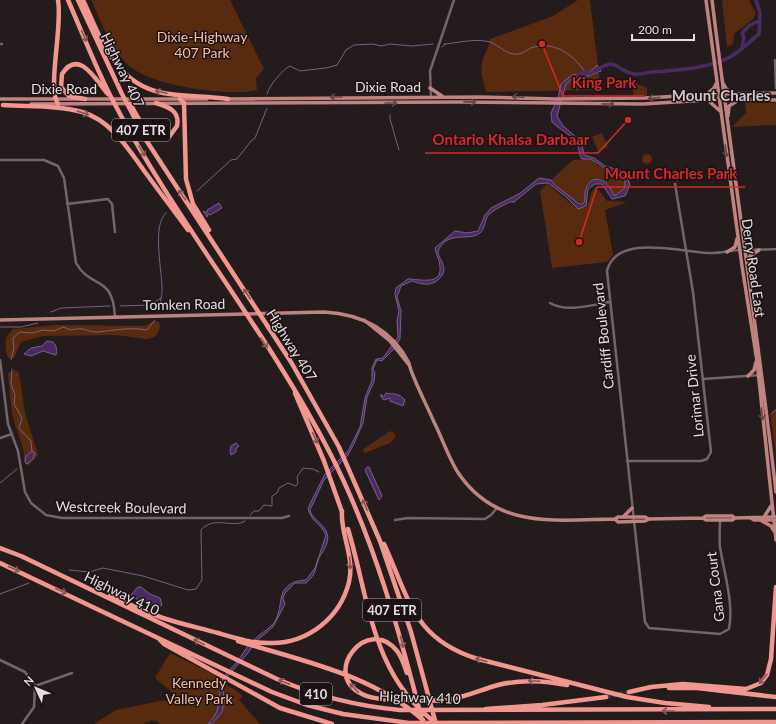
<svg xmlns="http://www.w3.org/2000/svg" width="776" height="724" font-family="Lato,sans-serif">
<rect width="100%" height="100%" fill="#241b1d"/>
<path fill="#582b0f" d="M91 0H230L264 69 256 78 257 90C227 97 146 86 125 62 109 45 101 21 91 0Z
M578 0H590L601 90 486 92C484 83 480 73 482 63 484 53 489 50 490 39L553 16Z
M722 0H749L756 13 753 19 734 34 733 44 727 47Z
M633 82 647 88V96H633Z
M745 103H776V125L732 127 746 113Z
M602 133 608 147 598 151 592 137Z
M642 159a5 5 0 1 1 10 0a5 5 0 1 1-10 0Z
M591 159 598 166 617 172 625 181V188L616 196 614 195 608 184 600 179C583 184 585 186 585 202 578 206 556 186 551 180L573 160Z
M547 184 577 209 587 207 592 191 596 187 607 201 627 202 605 210 613 255 607 262 552 268 540 191Z
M155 321 159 322 160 327 158 333 154 337 147 339 115 335 42 336 21 342 14 358H8C4 346 4 338 13 329L56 325 143 326Z
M15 370 19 373 25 413 38 455 28 466 24 461C25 447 19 438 15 425 10 409 10 390 8 373Z
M776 408V455L770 414Z
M390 431 394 433 396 437 390 443 365 453 362 450Z
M170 653 223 679C214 697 225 706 208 724H160C155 719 149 720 144 724H94L116 710 160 701 181 700 155 678Z
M225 681 229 687 233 688 243 696 239 700 260 724H212L222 712Z"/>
<path fill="#4b2a63" stroke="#796088" d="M597 65 601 71 588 76 573 78 566 84 557 116 563 126 581 141 584 155 594 158 605 166 622 171 627 176 630 185 625 196 612 199 602 184H595L588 189 586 206 578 209 565 196 548 183 536 184 514 202H510C504 205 490 211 487 217 485 222 484 230 480 233 468 242 449 230 439 249 434 257 453 267 438 280 435 283 428 285 424 284 420 284 416 282 412 281L401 286 397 297 401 311 400 339 394 349 382 361 377 360 373 369 375 373 374 382 367 397 363 423 354 444 348 455 324 480 310 510C311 518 321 522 325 529 332 540 324 549 319 558 314 570 318 572 306 583H295L285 593 283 598 285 604 273 627 255 642 248 653 226 678 223 687 224 702 222 712 212 724H208C227 705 213 691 226 674 228 670 233 667 236 663 242 656 246 647 253 641 259 634 268 630 274 623 282 611 279 595 285 589 292 581 297 581 306 580L315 568 326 535C321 524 310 520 308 508L325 474 348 451 360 427 365 398 372 380V368L376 359 383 358 398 337 397 320 399 311 395 294 396 288 408 279C419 279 442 286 440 267 440 260 436 255 435 248L455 231 467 233 478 231 485 215 491 208 519 194 539 178 551 180 556 186 578 203 582 204 585 201C582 176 604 171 614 195H616L625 188V181L617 172 607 170 591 159H582C578 154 580 146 575 141 569 133 560 130 552 122L551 113 558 98 561 84 572 75 589 73Z
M219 203 222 208 210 215 208 214 207 217 203 211 207 213V210Z
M47 341 53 342C57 346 57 350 56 355L43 351 31 356 24 354 31 348 42 346Z
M386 393C394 395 398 392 405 400L403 406 390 401V398L384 400 381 397V394L384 397Z
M236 443 239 446 236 449V452L231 455 230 451 231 446Z
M32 451 35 453 33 459 27 464 25 462 26 456Z
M367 467H369L382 496 379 500 365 470Z
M138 587H141L150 594 160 598 162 605 158 608 130 596Z"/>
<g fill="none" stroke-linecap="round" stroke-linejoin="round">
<path stroke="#796088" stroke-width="1" d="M444 44C458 43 476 38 490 42 499 45 504 53 514 54 521 55 525 51 531 48 553 40 573 54 585 72
M442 47 446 44
M267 94C268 87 283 69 290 66L300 71 326 68 337 65 346 50 354 45 373 44 381 46 390 44 412 46 433 44
M390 115V119L399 150
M197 191 231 160 237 159 251 141 255 138 267 108
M120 306 150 305 161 298
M158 311C159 305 162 298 162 292 163 273 151 226 166 213
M51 312 61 308 110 306
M0 327H21L38 323
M11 360 14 348 13 338 20 332 32 333 43 330 54 331 63 327 71 330C86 326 87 333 98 332 115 330 130 327 147 330L155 320
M12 369 11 384 15 395 14 404 22 418 19 428 31 441 32 452
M772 413 776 410
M0 483 17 469
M250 515 254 511H259L264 505 272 506V496L277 493 279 488 288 483 296 486 298 483 297 477 303 468 313 469 319 472
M69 570 89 572 103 568 143 576 188 590 196 589 202 580 201 530C214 515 233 529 245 521
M0 594 29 583"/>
<path stroke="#4b2a63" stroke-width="3.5" d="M742 47 744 37 742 33 750 25 759 21
M596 71C617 55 617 72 635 74 640 75 647 72 653 72 678 70 707 69 730 57 740 52 750 41 759 34L760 13 756 0
M578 75 585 72 591 73"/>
<path stroke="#41383a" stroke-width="4.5" stroke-dasharray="4.5 2" stroke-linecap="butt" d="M606 697 629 692"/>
<path stroke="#726669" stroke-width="2.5" d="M0 44H2
M775 60 776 88
M431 98 430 71 454 0
M0 160H44L58 166 64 178 76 263C91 290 112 273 115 316
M67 204 108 199 112 204 115 232
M550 303C567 313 591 305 610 302
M0 360 8 424 18 451 25 492 31 503 46 515 62 518H282L289 516
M703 379 760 375
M0 438 12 434
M627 461H701L707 459 711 452 693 292 675 184
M720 519C720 528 719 538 720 547 724 573 734 603 729 629L720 634 649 628 645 622 607 271C616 232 684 253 711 253 721 253 732 250 742 250 753 249 765 250 776 249
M395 520 408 518 485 519 491 515 497 508
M0 660 25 672 35 686 34 707 22 724
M35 686 72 673"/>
<path stroke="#bf8380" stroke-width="3.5" d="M706 0 742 266 757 361 776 540
M712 0C732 164 757 327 776 492
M723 83 727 90 733 92
M430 88 442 96
M707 94 714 88 717 82
M0 99H207
M227 99 480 97 556 99 645 98 714 94 776 93
M710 102 720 111
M31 104 458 102 643 104 724 99 776 100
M728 116 729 106 737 101
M727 252 735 247 737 239
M747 264 750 256 759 250
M0 320 324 312C361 314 391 328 409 363 410 373 429 410 434 422 442 438 448 456 457 471 495 530 555 520 615 519L618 517H645L649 519 703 518 706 516H732L735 518 776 517
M364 320 390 341 409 365
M748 376 754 370 756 362
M623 517 632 508
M764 517 771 506
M703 518 706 520H732L735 518
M751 518 754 520H775
M615 519 618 522 645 521 649 519
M762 521 771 526 774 531"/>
<path stroke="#f29790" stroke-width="4.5" d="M68 0C82 32 95 66 111 97 175 221 267 330 331 455 374 539 400 633 423 724
M78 0 122 94 146 140 291 362 339 447 380 541 411 632 436 724
M83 0C101 39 115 84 163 93 184 97 206 96 228 99
M85 99 69 96 61 87 62 74C79 47 97 82 108 94
M180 99 184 103 186 179 193 204 209 230
M58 104C47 87 63 26 58 0
M130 104C139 118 148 143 169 137L177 126C180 111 169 107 156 103
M3 105C28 107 57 105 82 112 113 121 130 152 148 176 161 194 175 212 188 230
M295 393 324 461 342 512
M348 529C369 599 372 676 436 723
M384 544C409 598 413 639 478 659L627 697 665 703 709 707
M0 548 21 556 277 679C316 696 357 706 400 710L776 709
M0 563 272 692 307 705 343 714 409 723 776 722
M110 596C127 603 145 612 163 618 181 624 200 628 218 633 235 638 254 644 272 643 308 643 340 618 349 582 355 556 340 534 342 511
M160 640 164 644 280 708 332 724
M238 641C302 661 371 674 423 720
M407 673C404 665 402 657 397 651 368 614 320 674 362 694 371 699 382 699 391 700 411 701 432 702 452 699 468 696 483 689 498 685 522 679 544 681 567 685
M669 688H697L776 697
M629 692 651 687 683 684 746 689 761 683 767 675 771 659 776 587
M486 709 542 705 606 697"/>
</g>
<defs><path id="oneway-shaft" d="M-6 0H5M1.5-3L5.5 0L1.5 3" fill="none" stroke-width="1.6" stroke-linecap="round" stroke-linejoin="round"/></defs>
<g stroke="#865452">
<use href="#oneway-shaft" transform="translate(84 36) rotate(66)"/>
<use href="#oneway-shaft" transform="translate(161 92) rotate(-168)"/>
<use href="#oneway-shaft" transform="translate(83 113) rotate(19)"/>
<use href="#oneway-shaft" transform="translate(142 151) rotate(60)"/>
<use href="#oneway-shaft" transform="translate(182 195) rotate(-125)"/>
<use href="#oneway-shaft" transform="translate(247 294) rotate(-123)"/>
<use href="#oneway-shaft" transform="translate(264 343) rotate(57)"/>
<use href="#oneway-shaft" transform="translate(315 438) rotate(66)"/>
<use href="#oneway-shaft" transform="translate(365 505) rotate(-113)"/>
<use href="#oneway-shaft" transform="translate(350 563) rotate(87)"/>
<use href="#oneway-shaft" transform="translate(14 569) rotate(24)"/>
<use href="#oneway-shaft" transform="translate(61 591) rotate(25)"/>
<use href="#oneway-shaft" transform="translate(199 642) rotate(-154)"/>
<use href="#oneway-shaft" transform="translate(402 642) rotate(75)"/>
<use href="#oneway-shaft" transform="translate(481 660) rotate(-165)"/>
<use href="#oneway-shaft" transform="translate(763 679) rotate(130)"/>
<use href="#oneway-shaft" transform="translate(534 681) rotate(-177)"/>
<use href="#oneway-shaft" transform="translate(284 682) rotate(-158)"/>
<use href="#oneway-shaft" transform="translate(354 688) rotate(-134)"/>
<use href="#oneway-shaft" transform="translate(668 711) rotate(180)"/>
</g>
<g stroke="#644545">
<use href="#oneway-shaft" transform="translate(336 97) rotate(180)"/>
<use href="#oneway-shaft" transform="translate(518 97) rotate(-177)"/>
<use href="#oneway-shaft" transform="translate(654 98) rotate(175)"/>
<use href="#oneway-shaft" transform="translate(470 102) rotate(1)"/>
<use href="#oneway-shaft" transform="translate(391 103)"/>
<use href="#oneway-shaft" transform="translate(608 104)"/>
<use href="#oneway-shaft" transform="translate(726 151) rotate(82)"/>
<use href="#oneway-shaft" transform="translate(762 414) rotate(84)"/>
</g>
<g text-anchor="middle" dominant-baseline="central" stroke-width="3" stroke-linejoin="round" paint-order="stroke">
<g fill="#1a1214" stroke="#a8a2a3" stroke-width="1">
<rect x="112" y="119" width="58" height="22" rx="3"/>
<rect x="363" y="599" width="58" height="22" rx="3"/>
<rect x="300" y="683" width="32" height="22" rx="3"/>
</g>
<g font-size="13" font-weight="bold" fill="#e5dfe0">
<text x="141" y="130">407 ETR</text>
<text x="392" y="610">407 ETR</text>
<text x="316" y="694">410</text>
</g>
<g font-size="14" fill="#f8bfa0" stroke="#1a1214">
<text x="202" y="36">Dixie-Highway<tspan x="202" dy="16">407 Park</tspan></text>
<text x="199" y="682">Kennedy<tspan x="199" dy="16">Valley Park</tspan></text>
</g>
<g font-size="14" fill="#e5dfe0" stroke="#1a1214">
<text transform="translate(123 70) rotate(64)">Highway 407</text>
<text x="388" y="86">Dixie Road</text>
<text x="64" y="88">Dixie Road</text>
<text transform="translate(754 268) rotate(82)">Derry Road East</text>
<text transform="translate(184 304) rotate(-1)">Tomken Road</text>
<text transform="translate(603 336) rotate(-96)">Cardiff Boulevard</text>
<text transform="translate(292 345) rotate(58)">Highway 407</text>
<text transform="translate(694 396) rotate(-96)">Lorimar Drive</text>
<text transform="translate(121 507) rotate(1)">Westcreek Boulevard</text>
<text transform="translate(715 587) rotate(-97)">Gana Court</text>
<text transform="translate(122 593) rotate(26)">Highway 410</text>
<text transform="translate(420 697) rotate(2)">Highway 410</text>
</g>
<g font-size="15" font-weight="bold" fill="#d3c6ca" stroke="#1a1214">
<text x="721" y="95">Mount Charles</text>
</g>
</g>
<path fill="none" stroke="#d62828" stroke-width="1.5" d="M542 44L563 96H644M628 120L598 153H425M579 242L597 187H745"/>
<g fill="#d62828" stroke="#1a1214" stroke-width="1.5">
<circle cx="542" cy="44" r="4"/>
<circle cx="628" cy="120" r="4"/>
<circle cx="579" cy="242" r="4"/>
</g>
<g font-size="15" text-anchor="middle" font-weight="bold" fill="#d62828" stroke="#1a1214" stroke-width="3" stroke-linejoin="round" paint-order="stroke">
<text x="604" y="88">King Park</text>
<text x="511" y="145">Ontario Khalsa Darbaar</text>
<text x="671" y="179">Mount Charles Park</text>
</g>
<g transform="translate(36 688) rotate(314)" stroke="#1a1214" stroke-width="3" paint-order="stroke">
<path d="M0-3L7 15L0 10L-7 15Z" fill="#e5dfe0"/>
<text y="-6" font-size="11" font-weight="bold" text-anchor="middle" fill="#e5dfe0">N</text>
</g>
<path d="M632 34v6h62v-6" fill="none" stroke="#e5dfe0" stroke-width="2"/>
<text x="638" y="34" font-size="12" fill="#e5dfe0" stroke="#1a1214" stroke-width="3" paint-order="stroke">200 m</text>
</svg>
